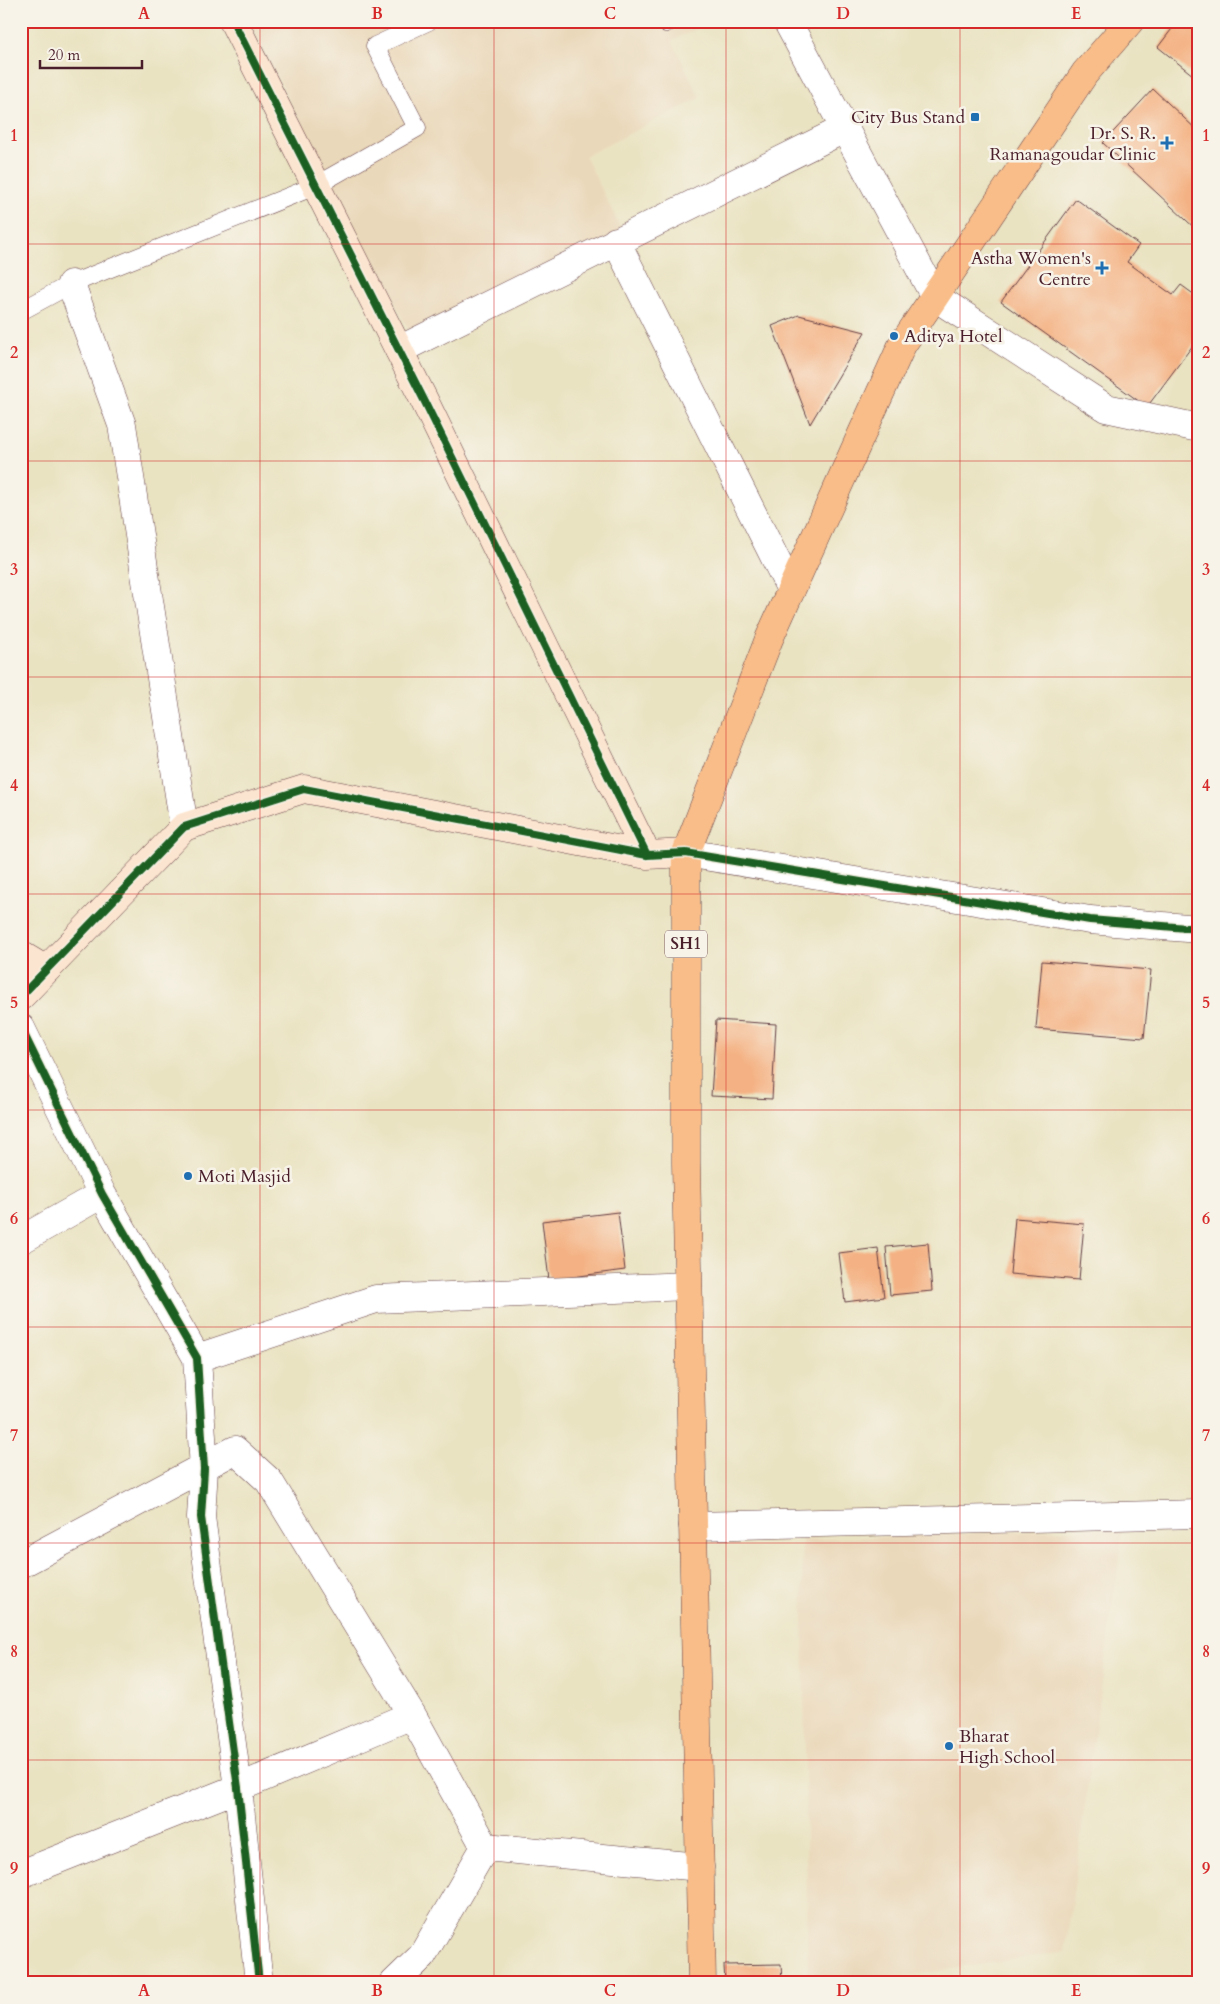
<svg xmlns="http://www.w3.org/2000/svg" width="1220" height="2004" font-family="Cardo,serif">
<rect width="100%" height="100%" fill="#f7f3e8"/>
<filter id="ink" filterUnits="userSpaceOnUse"><feTurbulence type="fractalNoise" baseFrequency=".02" numOctaves="2"/><feDisplacementMap in="SourceGraphic" scale="10" xChannelSelector="R" yChannelSelector="G"/><feConvolveMatrix kernelMatrix="1 2 1 2 8 2 1 2 1" color-interpolation-filters="sRGB"/></filter>
<filter id="wash" filterUnits="userSpaceOnUse"><feTurbulence type="fractalNoise" baseFrequency=".0096" numOctaves="4" result="noise"/><feDisplacementMap in="SourceGraphic" scale="20" xChannelSelector="R" yChannelSelector="G"/><feGaussianBlur stdDeviation="1.12" result="paint"/><feColorMatrix in="noise" values="0 0 0 0 0 0 0 0 0 0 0 0 0 0 0 0 0 1.4 0 .05"/><feComposite in="paint" operator="in"/></filter>
<g filter="url(#wash)">
<rect width="100%" height="100%" fill="#eae3c2"/>
<path fill="#ead8ba" d="M248 21H712L672 41 700 98 585 156 624 235 416 344Z
M1123 1528 1065 1952 858 1983H808L802 1540Z"/>
<g id="blocks">
<path fill="#f4b284" d="M1178 21H1199V80L1158 47Z
M1153 89 1199 132V232L1103 143Z
M1076 199 1139 245 1127 262 1173 295 1181 285 1199 298V337L1147 407 1001 302Z
M799 315 865 332 810 424 772 326Z
M1042 961 1151 970 1144 1038 1036 1029Z
M716 1020 776 1024 772 1099 711 1096Z
M618 1212 625 1270 549 1280 542 1221Z
M1015 1218 1084 1224 1079 1280 1010 1274Z
M928 1243 932 1291 890 1295 886 1247Z
M878 1248 884 1297 845 1302 839 1253Z
M781 1964 782 1983H725L724 1965Z"/>
</g>
</g>
<g filter="url(#ink)">
<use href="#blocks" fill-opacity="0" stroke="#623c42" stroke-width="1"/>
<g fill="none" stroke-linecap="round" stroke-linejoin="round">
<g stroke="#623c42" stroke-width="19">
<path id="lane" d="M664 21 666 23 670 21
M21 311 71 284 315 186 417 128 375 46 429 21"/>
</g>
<g stroke="#623c42" stroke-width="29">
<path id="street" d="M787 21 935 297 1106 408 1199 428
M616 241 791 590
M71 284 122 425 184 827
M399 350 844 129
M686 853 1090 920 1199 929
M21 1028 102 1194 197 1358 204 1469 201 1517 238 1788 259 1983
M21 1240 102 1194
M197 1358 376 1299 688 1286
M693 1526 1199 1514
M21 1564 235 1450 269 1481 412 1715 485 1847
M485 1847 700 1867
M21 1874 238 1788 412 1715
M394 1983 422 1956 485 1847"/>
</g>
<g stroke="#623c42" stroke-width="29">
<path id="secondary" d="M233 21 424 400 647 855
M21 955 46 970
M21 996 184 827 304 789 647 855 686 853"/>
</g>
<g stroke="#623c42" stroke-width="29">
<path id="primary" d="M702 1983 686 1163V853L769 639 902 345 1085 73 1130 21"/>
</g>
<use href="#lane" stroke="#fff" stroke-width="18"/>
<use href="#street" stroke="#fff" stroke-width="28"/>
<use href="#secondary" stroke="#fce5d0" stroke-width="28"/>
<use href="#primary" stroke="#f8bd89" stroke-width="28"/>
<g stroke="#f7f3e8" stroke-width="11">
<path id="cycleway" d="M233 21 424 400 647 855
M21 996 184 827 304 789 647 855 686 853 1090 920 1199 929
M21 1028 102 1194 197 1358 204 1469 201 1517 238 1788 259 1983"/>
</g>
<use href="#cycleway" stroke="#1b5e20" stroke-width="8"/>
</g>
</g>
<path fill="none" stroke="#d62828" stroke-width="1" stroke-opacity="0.55" d="M260 21V1983M494 21V1983M726 21V1983M960 21V1983M21 244H1199M21 461H1199M21 677H1199M21 894H1199M21 1110H1199M21 1327H1199M21 1543H1199M21 1760H1199"/>
<g fill="#1f6fb2" stroke="#f7f3e8" stroke-width="2">
<rect x="970" y="112" width="10" height="10" rx="2.5"/>
<path d="M1164.5 135.5h5v5h5v5h-5v5h-5v-5h-5v-5h5z"/>
<path d="M1099.5 260.5h5v5h5v5h-5v5h-5v-5h-5v-5h5z"/>
<circle cx="894" cy="336" r="5"/>
<circle cx="188" cy="1176" r="5"/>
<circle cx="949" cy="1746" r="5"/>
</g>
<g text-anchor="middle" dominant-baseline="central" stroke-width="5" stroke-linejoin="round" paint-order="stroke">
<rect fill="#f7f3e8" stroke="#7e5f64" stroke-width="1" x="665" y="930.5" width="42" height="27" rx="4"/>
<g font-size="16" font-weight="bold" fill="#4a1f2b">
<text x="686" y="944">SH1</text>
</g>
<g font-size="18" fill="#4a1f2b" stroke="#f7f3e8" text-anchor="end">
<text x="965" y="117">City Bus Stand</text>
<text x="1156" y="133">Dr. S. R.<tspan x="1156" dy="21">Ramanagoudar Clinic</tspan></text>
<text x="1091" y="258">Astha Women's<tspan x="1091" dy="21">Centre</tspan></text>
<text x="904" y="336" text-anchor="start">Aditya Hotel</text>
<text x="198" y="1176" text-anchor="start">Moti Masjid</text>
<text x="959" y="1736" text-anchor="start">Bharat<tspan x="959" dy="21">High School</tspan></text>
</g>
</g>
<rect width="1220" height="2004" fill="none" stroke="#f7f3e8" stroke-width="55"/>
<path d="M40 60v8h102v-8" fill="none" stroke="#4a1f2b" stroke-width="2.5"/>
<text x="48" y="60" font-size="15" fill="#4a1f2b" stroke="#f7f3e8" stroke-width="4" paint-order="stroke">20 m</text>
<rect x="28" y="28" width="1164" height="1948" fill="none" stroke="#d62828" stroke-width="2"/>
<g font-size="16" text-anchor="middle" font-weight="bold" fill="#d62828">
<text x="144" y="19">A</text>
<text x="377" y="19">B</text>
<text x="610" y="19">C</text>
<text x="843" y="19">D</text>
<text x="1076" y="19">E</text>
<text x="14" y="141">1</text>
<text x="1206" y="141">1</text>
<text x="14" y="358">2</text>
<text x="1206" y="358">2</text>
<text x="14" y="575">3</text>
<text x="1206" y="575">3</text>
<text x="14" y="791">4</text>
<text x="1206" y="791">4</text>
<text x="14" y="1008">5</text>
<text x="1206" y="1008">5</text>
<text x="14" y="1224">6</text>
<text x="1206" y="1224">6</text>
<text x="14" y="1441">7</text>
<text x="1206" y="1441">7</text>
<text x="14" y="1657">8</text>
<text x="1206" y="1657">8</text>
<text x="14" y="1874">9</text>
<text x="1206" y="1874">9</text>
<text x="144" y="1996">A</text>
<text x="377" y="1996">B</text>
<text x="610" y="1996">C</text>
<text x="843" y="1996">D</text>
<text x="1076" y="1996">E</text>
</g>
</svg>
